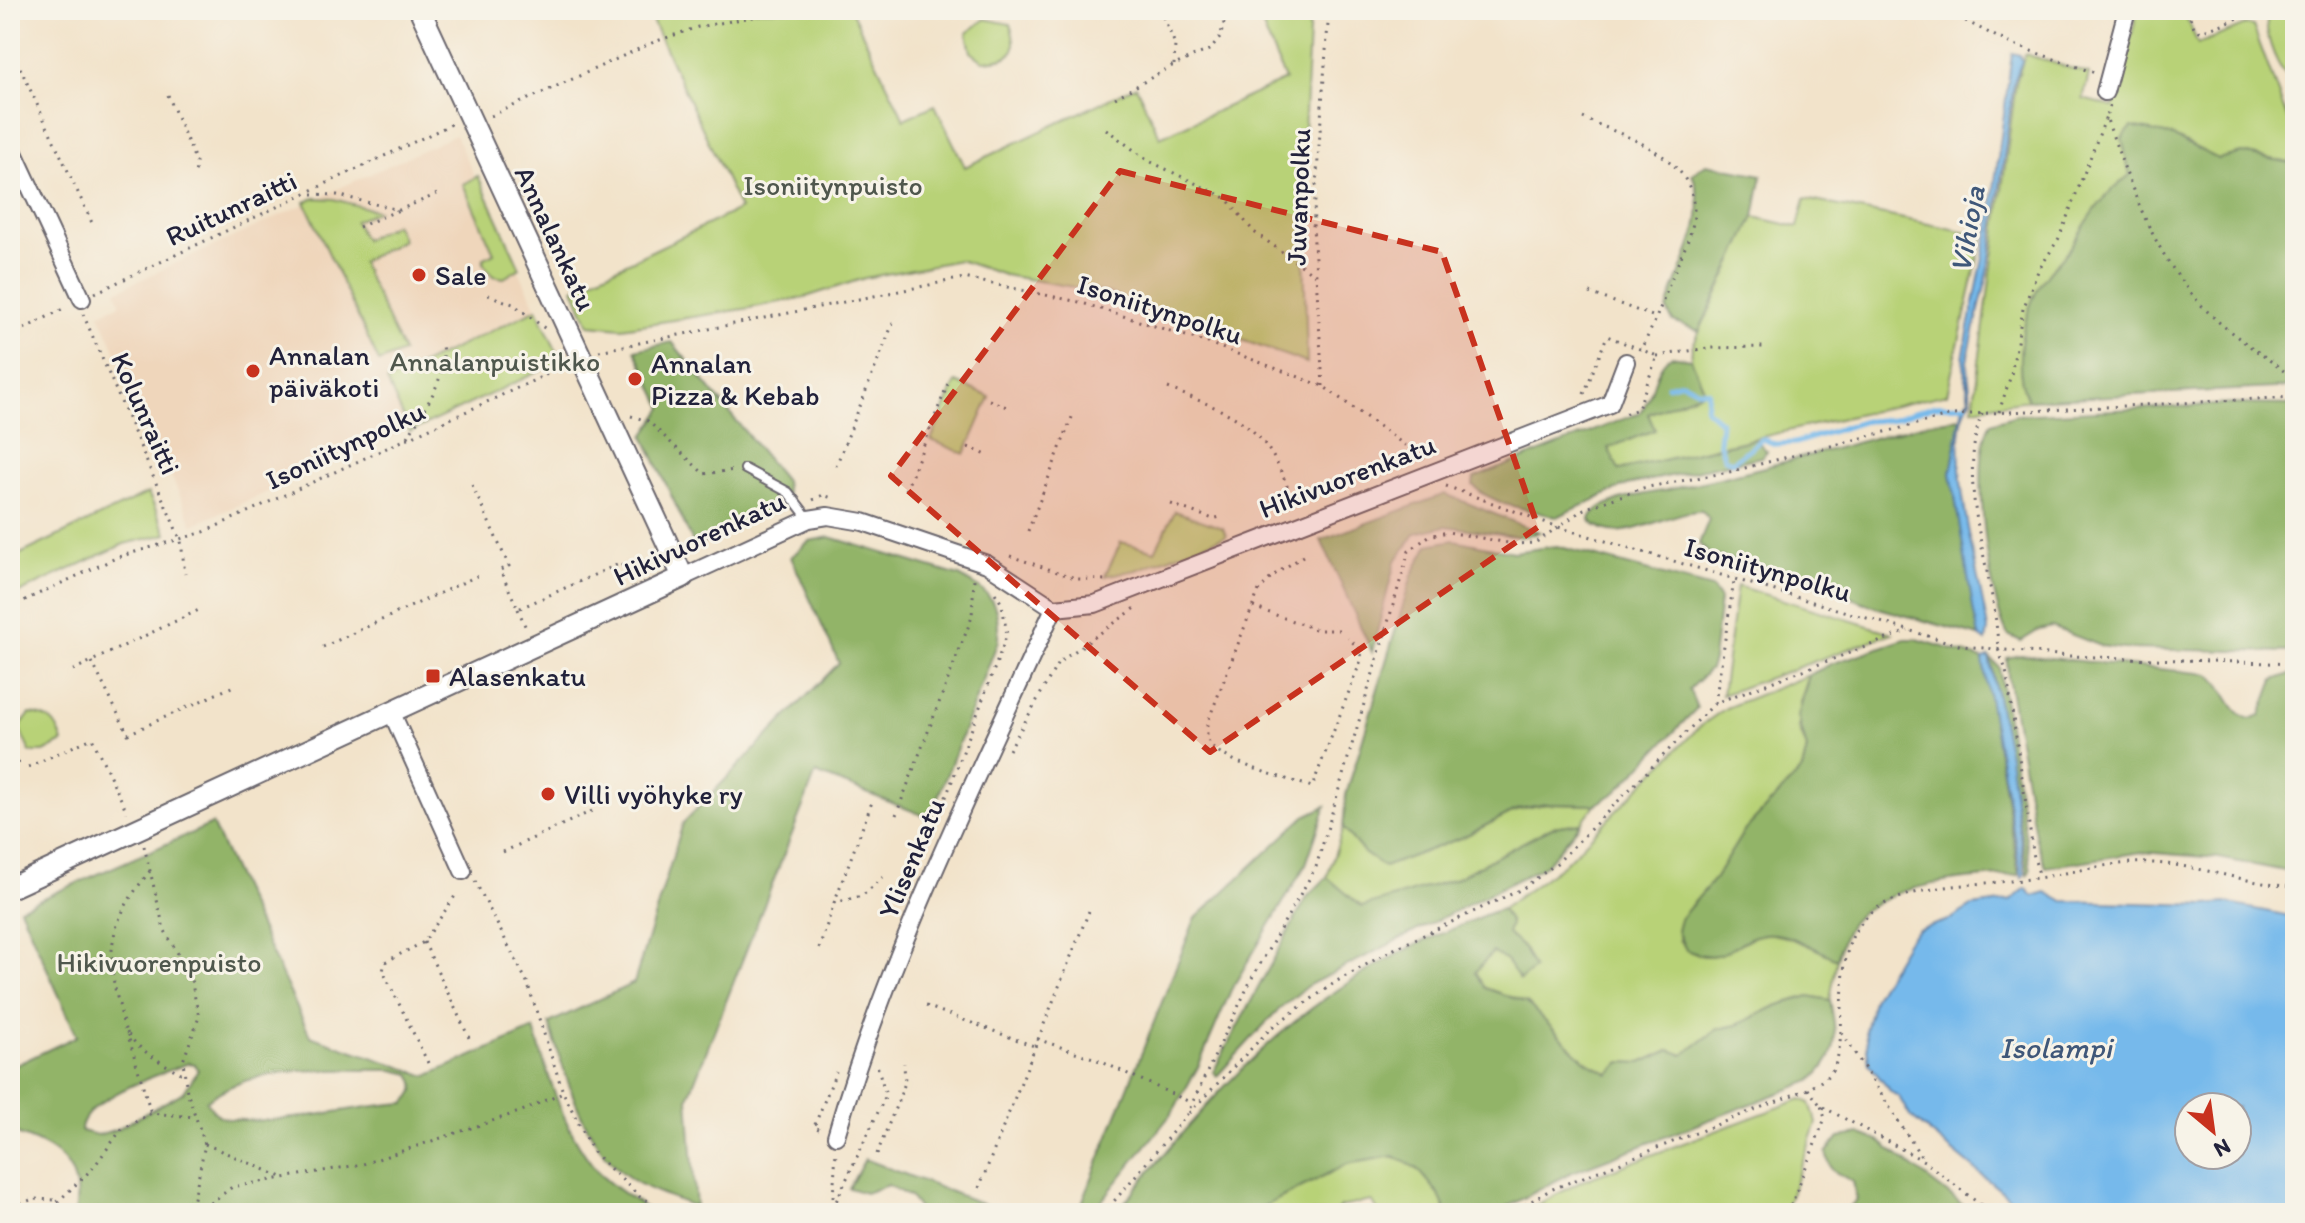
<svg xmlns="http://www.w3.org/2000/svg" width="2305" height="1223" font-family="Itim,sans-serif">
<rect width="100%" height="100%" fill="#f7f3e8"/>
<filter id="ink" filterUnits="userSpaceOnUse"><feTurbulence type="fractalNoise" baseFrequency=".0125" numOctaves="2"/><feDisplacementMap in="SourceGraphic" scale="16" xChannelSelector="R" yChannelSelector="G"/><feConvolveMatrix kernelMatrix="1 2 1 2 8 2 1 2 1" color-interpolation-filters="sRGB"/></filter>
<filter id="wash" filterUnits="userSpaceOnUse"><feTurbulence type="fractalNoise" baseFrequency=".006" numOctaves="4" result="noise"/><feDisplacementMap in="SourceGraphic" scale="32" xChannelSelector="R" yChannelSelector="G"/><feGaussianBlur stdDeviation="1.8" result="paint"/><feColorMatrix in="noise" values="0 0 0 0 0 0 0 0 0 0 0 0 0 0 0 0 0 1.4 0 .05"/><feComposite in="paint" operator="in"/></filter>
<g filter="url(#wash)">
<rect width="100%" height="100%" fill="#f2e3ca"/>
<path fill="#efd6bb" d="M455 135 537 309 387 380 409 429 193 525 99 314 121 304 116 291Z"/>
<path fill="#b8d277" stroke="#6d7a59" stroke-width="2" d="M647 10H851L904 119 935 105 965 167 1136 86 1160 137 1285 80 1256 10H1310L1302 176 1307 363 1108 293 1004 275 959 260 865 278 806 297 744 309 622 328 589 325 574 288 740 209Z
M2138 10H2183L2198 44 2245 25 2253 26 2295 139V164L2242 153 2218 159 2170 135 2131 128 2122 138 2130 175C2102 196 2089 218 2071 247 2064 257 2054 265 2047 275 2023 307 2011 365 2028 400L1973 408 2016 83 2025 54 2089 74 2083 99 2113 107Z
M2269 10H2284L2292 29H2295V52L2288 55 2292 76 2288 78C2274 61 2262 31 2269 10Z
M985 19 1010 24C1020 54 1013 59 983 61L971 52 967 33Z
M478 176 520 268 504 278 493 276 483 263 484 258 494 253 463 184Z
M315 198 334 199 377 211 355 221 364 240 395 224 403 240 361 262 403 352 379 362 305 202Z
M1805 199 1983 235 1947 394 1619 470 1608 448 1654 430 1648 414 1705 391 1691 359 1692 347 1754 217 1798 227Z
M537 309 561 361 410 432 387 381Z
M956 382 990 397 965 454 931 440Z
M148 493 167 534 124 544 10 597V559Z
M1175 511 1223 528 1226 536 1136 570 1105 576 1121 542 1155 551Z
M1737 586 1892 633 1722 695Z
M1809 675 1801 699 1799 728 1807 748 1802 770 1744 831 1715 878 1681 919 1679 940C1710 981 1743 930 1771 934 1794 937 1816 949 1837 959L1830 1000 1809 996 1776 1006 1737 1025 1718 1029 1683 1055 1669 1050 1641 1063 1621 1062 1610 1074 1584 1060 1527 1003 1485 988 1474 972 1493 951 1506 961 1520 979 1533 969 1524 949 1507 934 1510 923 1502 909 1564 864 1699 727 1726 708Z
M30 714C51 716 57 723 63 742L44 752H30L19 728Z
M1546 804 1595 805 1581 823 1552 827 1455 879 1362 907 1327 877 1343 828 1364 853 1384 867 1463 837 1518 809Z
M1801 1099 1810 1103 1817 1123 1784 1213H1522L1582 1181Z
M1378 1156C1410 1156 1439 1181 1447 1213H1379L1372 1201 1340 1207 1335 1213H1251L1347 1164Z"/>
<path fill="#92b468" stroke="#5a6b52" stroke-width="2" fill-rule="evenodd" d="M2132 127 2170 135 2218 159 2242 153 2295 164V387L2028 400C2011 365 2023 307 2047 275 2054 265 2064 257 2071 247 2091 216 2099 198 2130 175L2122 138Z
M1706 164 1762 175 1754 217 1699 331 1673 321 1667 310C1679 263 1713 223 1692 174Z
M672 342 785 481 787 504 695 547 644 436 663 408 635 350Z
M1671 356 1691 359 1705 391 1648 414 1655 430 1608 448 1619 470 1755 439 1767 451 1761 457 1627 485 1557 517 1504 504 1481 493 1473 485 1474 478 1639 413C1655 397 1652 368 1671 356Z
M2233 404 2295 405V652L2123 649 2101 646 2052 627 2039 630 2021 641 2008 635C1989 602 1969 453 1991 423L2016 415Z
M1961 418 1951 473 1979 636 1875 607 1791 573 1711 555 1699 544 1709 519 1702 511C1669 509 1618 551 1590 520 1593 500 1649 494 1667 490 1756 471 1843 447 1931 422Z
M1445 494 1539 532 1521 537 1446 526 1416 533 1395 562 1372 652 1321 540Z
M830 537 959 576C993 594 999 602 998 641L930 818 816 773 688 1098 696 1207C674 1198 646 1190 627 1176 581 1141 566 1075 549 1023L634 983 683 823 839 663 791 557 809 541Z
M1454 540 1513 552 1557 546 1712 588 1720 599 1713 660 1710 669 1689 689 1697 708 1616 792 1595 805 1546 804 1518 809 1463 837 1384 867 1364 853 1343 828 1346 795 1412 575 1428 545Z
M1905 639H1917L1983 659 2019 875C1973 877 1886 883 1854 920 1844 930 1841 946 1837 959 1816 950 1788 931 1764 934 1733 938 1729 968 1686 950L1677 931 1680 919 1715 878 1744 831 1802 770 1807 749 1798 716 1809 675 1831 664Z
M2020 655 2209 674C2227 685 2228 712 2250 719L2261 715 2274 680 2295 672V873L2219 858 2142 852 2046 867 2036 840 2008 676 2007 658Z
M1990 658 1999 667 2031 871 2028 875Z
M1326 806 1306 864 1231 990 1198 1067 1172 1113 1092 1213H1078L1195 919 1305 816Z
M1581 823 1546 865 1307 986 1275 1013 1217 1076 1213 1072 1307 897 1327 877 1362 907 1455 879 1552 827Z
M212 824 310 1036 427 1076 534 1029C549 1079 565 1136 602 1176 616 1190 636 1201 653 1213H75C84 1163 53 1145 10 1132V1068L77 1036 20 908ZM189 1063 195 1064 198 1070 184 1092 117 1129 98 1135 81 1131C79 1100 163 1073 189 1063ZM393 1070 410 1074C418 1087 415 1093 405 1103 348 1106 287 1126 230 1119 218 1118 212 1110 206 1101 257 1062 333 1071 393 1070Z
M1502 909 1510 923 1507 934 1524 949 1534 969 1520 980 1506 961 1493 952 1475 972 1485 988 1527 1003 1584 1060 1609 1074 1621 1062 1641 1063 1670 1050 1683 1055 1718 1029 1737 1025 1776 1006 1809 996 1830 1000C1837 1036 1840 1055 1811 1081L1570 1173 1496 1213H1447L1438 1193 1418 1169 1394 1156 1347 1164 1251 1213H1116C1212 1094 1296 995 1440 934 1461 926 1481 915 1502 909Z
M1861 1134 1879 1141 1973 1213H1845L1857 1200 1853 1182 1832 1170 1826 1153 1839 1137Z
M865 1159 1006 1213H922L910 1197 888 1185 865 1193 849 1188Z"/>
<path fill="#76b9eb" stroke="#4c6e93" stroke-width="2" fill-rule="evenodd" d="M2012 53 2020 55 2022 61 2014 82 1988 273 1967 360 1971 399C1940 443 1980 576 1988 630L1986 641 1979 636 1974 614 1951 473 1963 406 1969 399 1963 358 1989 228Z
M1989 657 2009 756 2025 875 2022 878 1986 681 1983 659Z
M2026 888 2033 896 2046 892 2062 901 2206 905 2225 903 2295 917V1213H2028L1910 1116 1899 1097 1891 1092 1869 1064 1865 1030 1874 997 1907 941 1918 930 1949 920 1972 906 2010 901ZM2237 1107V1155H2189V1107Z"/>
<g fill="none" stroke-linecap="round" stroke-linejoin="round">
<path stroke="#76b9eb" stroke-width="5" d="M1668 386 1682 382 1697 390 1708 391 1706 409 1721 422 1719 442 1725 459 1732 462 1762 439 1775 444 1795 443 1865 421 1890 420 1933 406 1965 405"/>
</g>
</g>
<g filter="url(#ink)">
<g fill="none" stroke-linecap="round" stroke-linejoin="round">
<g stroke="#6b666d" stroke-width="12">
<path id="service" d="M745 469 788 492 808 518"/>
</g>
<g stroke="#6b666d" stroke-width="20">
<path id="minor" d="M2105 92 2127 10
M10 144 82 299
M683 577 809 519 828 516 863 522 987 564 1054 608 1095 604 1610 404 1626 362
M391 711 463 871
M836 1136C889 952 975 782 1054 608"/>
</g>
<g stroke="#6b666d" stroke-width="24">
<path id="tertiary" d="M10 888 683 577 420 10"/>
</g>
<path stroke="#6b666d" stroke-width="3" stroke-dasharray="2 6" stroke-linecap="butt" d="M1164 10 1162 14 1175 44 1174 65
M1944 10 2011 44 2095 73
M2187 10 2194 27 2201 32 2255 12
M10 46 93 225
M168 95 196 162 195 177
M1115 98 1172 66 1211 49 1220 38 1225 19 1223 10
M2110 106 2106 117C2136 201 2162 281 2236 336 2256 351 2276 364 2295 380
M491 116 654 42 698 27 791 10
M1583 118C1625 137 1695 155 1694 212 1694 231 1683 252 1675 270 1664 296 1655 326 1640 350
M1106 129 1147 160 1226 198 1254 232 1315 275
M312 194 337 195 399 210 440 193
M359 227 399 210
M95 293 454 123
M1590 293 1655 317
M488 295 513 304 547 330
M83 314 181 541 185 574
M10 336 67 307
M599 351 964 278 1079 302 1208 343 1323 386 1424 459
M1657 356 1708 348 1765 347
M1323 386 1313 227 1329 10
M1168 388C1234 415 1263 421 1289 491
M1584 394 1607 336 1657 356 1638 409 1624 414
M989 400 1007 407
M1999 412 2011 375 2023 309 2038 271 2059 238 2106 117
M1982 413C1954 491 1996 571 1998 649L2006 670 2034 858 2040 877
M631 416 648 421 704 474 734 470
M408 437C423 409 451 376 441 342
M968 447 989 456
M836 466 895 318
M472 485 509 566 500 570 518 609 621 563 630 581
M1446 486 1558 527 1962 646 2069 656 2295 664
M906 490 949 381
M813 500 823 495 832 498
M1171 504 1213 519 1220 517
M1028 531 1074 412
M1010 556 1078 579 1107 580
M1303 556 1274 575 1259 590 1207 724C1207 730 1206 736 1209 742 1219 762 1289 779 1312 787L1360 663 1362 651 1348 638
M10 607 118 557 204 532 563 367
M1253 607 1318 630H1344
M518 609 526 628
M323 647 477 576
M92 662 128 734 236 685
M73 670 201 609
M1715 703 1734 581
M1009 750 1058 663 1137 607
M10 763 26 762
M28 767 92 738 127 812
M943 805 1007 635 1002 604 992 588
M896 815 972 617 974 579
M144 846 164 929 190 975 199 1017 183 1061 187 1092 205 1144 191 1213
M503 852 592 811
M150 871C115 914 103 945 118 1001 121 1010 122 1023 126 1031 138 1051 165 1065 185 1075
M475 881 527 982 563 1092 593 1152 640 1197 674 1213
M834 903 872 802
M424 942 469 1038
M819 949 834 903 862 896 883 877
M926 1006 1034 1046
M127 1032 151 1113
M1842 1033 1922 1158
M1037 1039 1093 1058 1192 1103
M428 1063 383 971 385 962 424 942 455 896
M1808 1089 1821 1106 1924 1161 1991 1213
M1189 1113 1272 1027 1337 981 1396 948 1522 889 1557 863 1715 703 1908 631
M819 1129 814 1127 836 1072
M205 1144 282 1177
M877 1154 905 1083 904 1063
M979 1188 1091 906
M833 1208 886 1095 877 1065
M13 1213 12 1206 34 1199 56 1200
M46 1213 93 1168 121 1130 151 1113 195 1117
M198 1213 232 1187 363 1164 522 1111 563 1092
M832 1213 836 1152
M1104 1213 1186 1116 1252 978 1316 867 1409 551 1429 536 1448 532 1514 544 1535 543 1584 509 1643 488 1729 472 1952 415 2295 397
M1511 1213 1550 1190 1808 1089C1817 1084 1826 1079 1832 1071 1848 1046 1836 977 1851 940 1858 923 1872 909 1888 902 1934 882 1989 885 2038 878 2076 872 2112 861 2152 863 2201 865 2246 884 2295 887
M1788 1213 1825 1118 1821 1106"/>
<use href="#service" stroke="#fff" stroke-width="8"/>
<use href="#minor" stroke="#fff" stroke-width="16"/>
<use href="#tertiary" stroke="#fff" stroke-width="20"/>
</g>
</g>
<path fill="#c8321e" fill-opacity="0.2" stroke="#c8321e" stroke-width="6" stroke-dasharray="16 10" stroke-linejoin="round" d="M1120 171 1442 252 1538 527 1210 752 891 476Z"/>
<g fill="#c8321e" stroke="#f7f3e8" stroke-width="3">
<circle cx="419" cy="275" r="8"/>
<circle cx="253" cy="371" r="8"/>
<circle cx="635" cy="379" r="8"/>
<rect x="425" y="668" width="16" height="16" rx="4"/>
<circle cx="548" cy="794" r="8"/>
</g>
<g text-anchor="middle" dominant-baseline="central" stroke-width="6" stroke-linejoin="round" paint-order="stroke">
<g font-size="28" fill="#4f574d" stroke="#f7f3e8">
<text x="833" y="185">Isoniitynpuisto</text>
<text x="495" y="361">Annalanpuistikko</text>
<text x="159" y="962">Hikivuorenpuisto</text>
</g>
<g font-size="28" fill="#22223b" stroke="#f7f3e8">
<text transform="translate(1298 197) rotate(-88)">Juvanpolku</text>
<text transform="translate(231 208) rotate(-25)">Ruitunraitti</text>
<text transform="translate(556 238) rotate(65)">Annalankatu</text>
<text transform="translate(1160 309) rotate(18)">Isoniitynpolku</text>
<text transform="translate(146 413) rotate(66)">Kolunraitti</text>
<text transform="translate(345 445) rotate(-25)">Isoniitynpolku</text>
<text transform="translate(1347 476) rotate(-21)">Hikivuorenkatu</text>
<text transform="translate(699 538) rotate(-25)">Hikivuorenkatu</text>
<text transform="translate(1768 569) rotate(16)">Isoniitynpolku</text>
<text transform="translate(911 858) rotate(-67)">Ylisenkatu</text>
</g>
<g font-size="28" fill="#22223b" stroke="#f7f3e8" text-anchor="start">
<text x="435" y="275">Sale</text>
<text x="269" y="355">Annalan<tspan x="269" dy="32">päiväkoti</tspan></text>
<text x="651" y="363">Annalan<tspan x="651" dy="32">Pizza &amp; Kebab</tspan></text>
<text x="449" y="676">Alasenkatu</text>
<text x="564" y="794">Villi vyöhyke ry</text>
</g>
<g font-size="30" font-style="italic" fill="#3f5779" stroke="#f7f3e8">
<text transform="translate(1967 229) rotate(-80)">Vihioja</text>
<text x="2056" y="1047">Isolampi</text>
</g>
</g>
<rect width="2305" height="1223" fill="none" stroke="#f7f3e8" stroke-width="40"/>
<g transform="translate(2213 1131) rotate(151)"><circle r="38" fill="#f7f3e8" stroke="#a29fa3" stroke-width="2"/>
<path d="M0-6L14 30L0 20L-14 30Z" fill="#c8321e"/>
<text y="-12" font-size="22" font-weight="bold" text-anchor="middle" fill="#22223b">N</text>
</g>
</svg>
